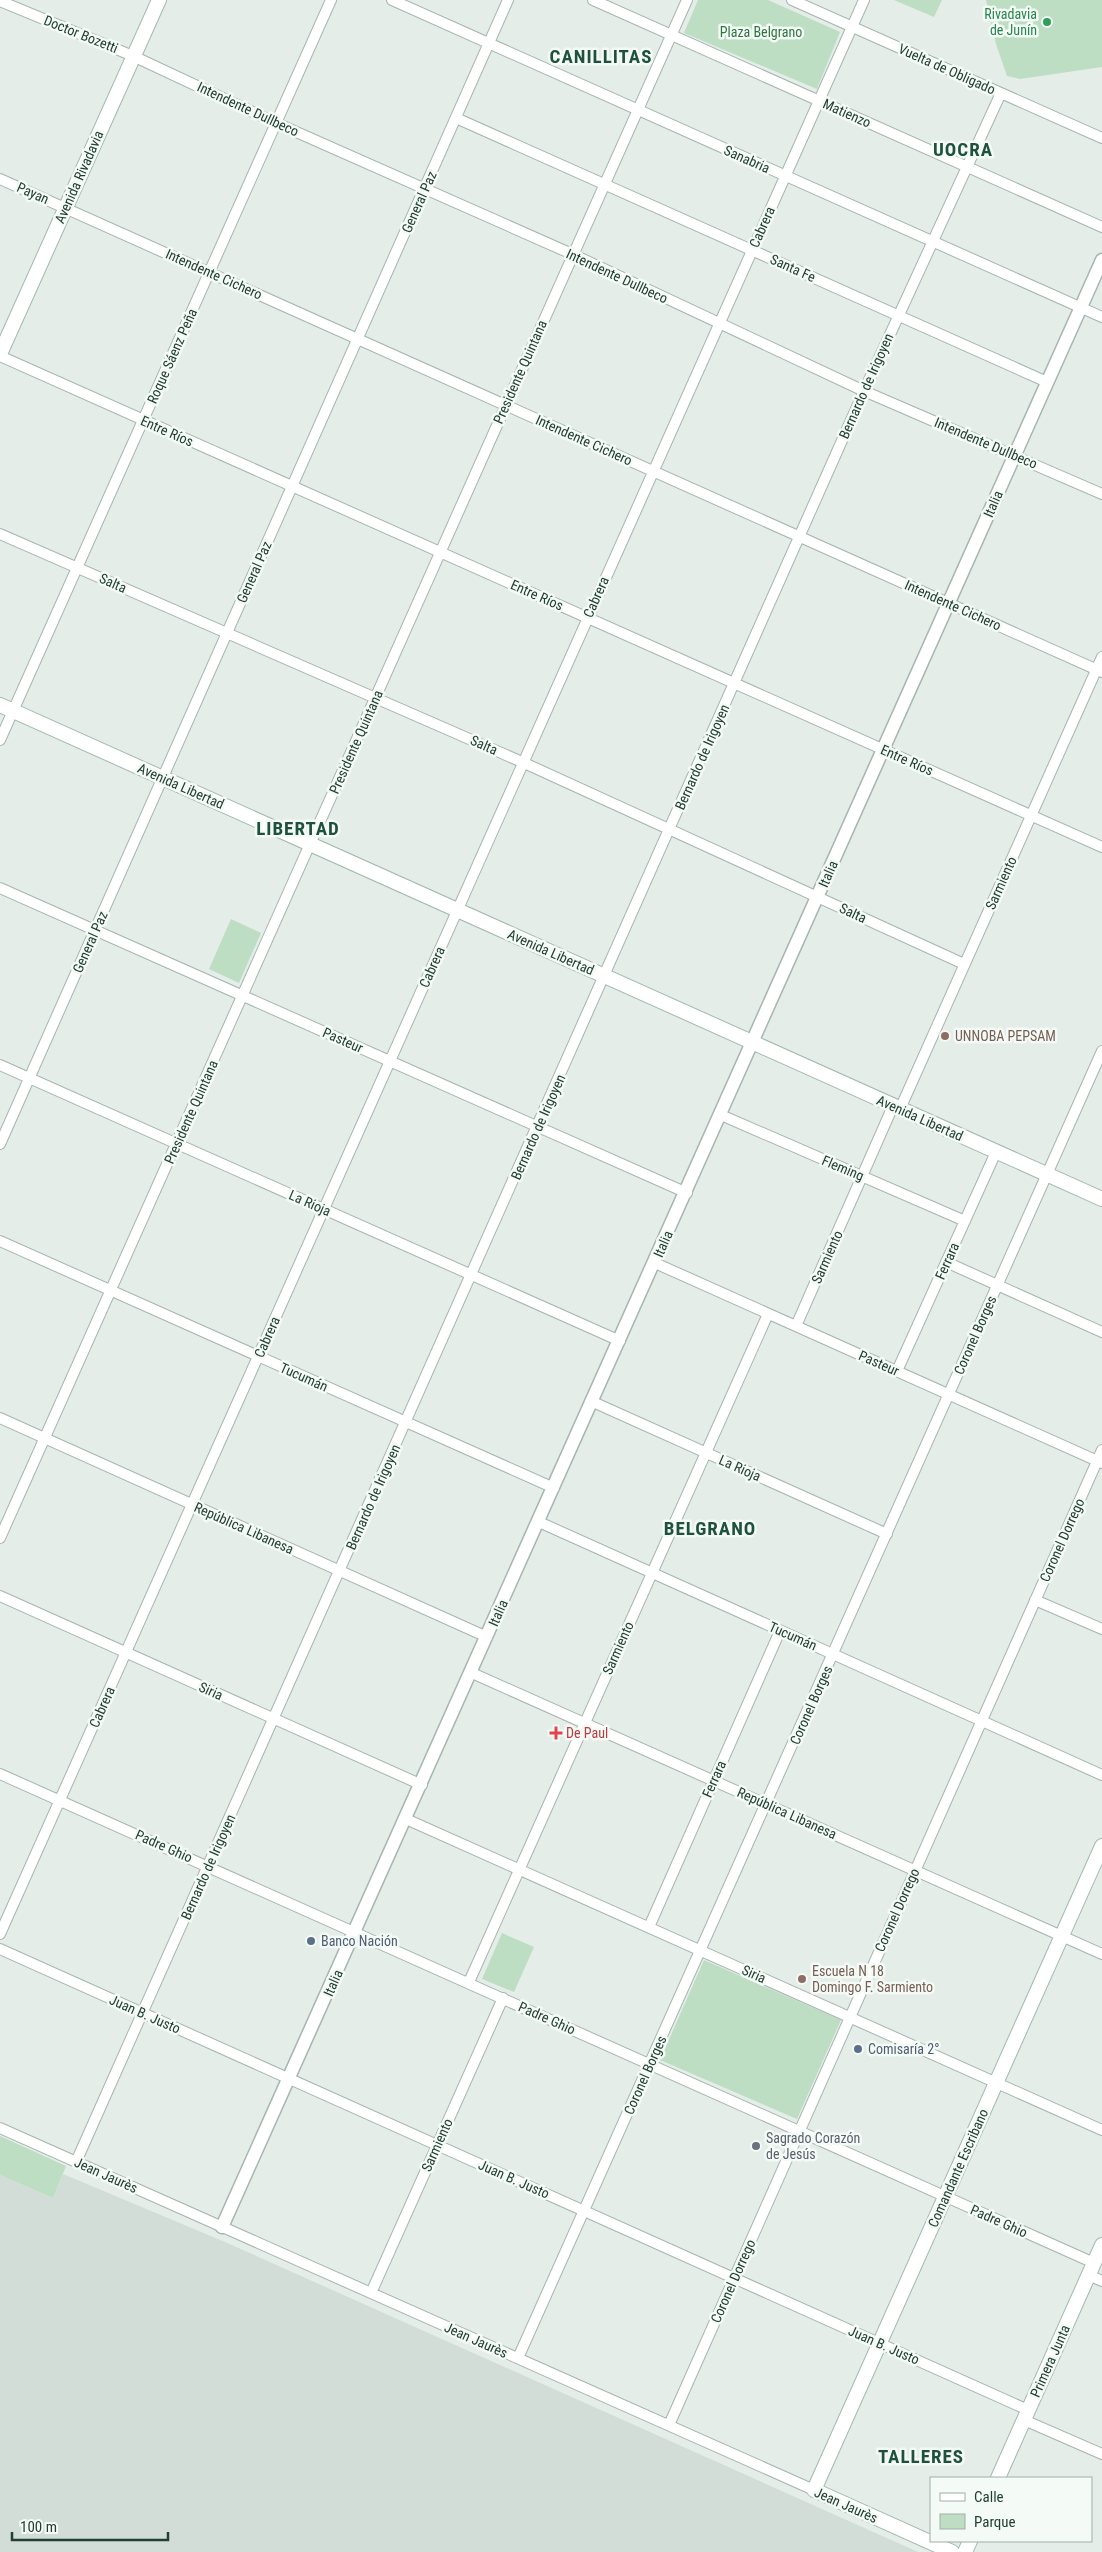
<svg xmlns="http://www.w3.org/2000/svg" width="1102" height="2552" font-family="'Roboto Condensed',sans-serif">
<rect width="100%" height="100%" fill="#e4ede8"/>
<path fill="#d2ddd7" d="M63 2174 225 2242 918 2552H0V2175L53 2198Z"/>
<path fill="#bddec3" d="M698 0H768L840 32 817 89 684 33Z
M894 0H942L934 17Z
M986 0H1102V67L1020 79 1007 76 996 44Z
M231 919 261 933 239 983 209 969Z
M502 1933 534 1947 514 1992 482 1979Z
M704 1960 841 2020 797 2119 660 2060Z
M0 2136 66 2166 53 2198 0 2175Z"/>
<g fill="none" stroke-linecap="round" stroke-linejoin="round">
<g stroke="#a6b5af" stroke-width="12">
<path id="minor" d="M392 0 1102 317
M593 0 1102 227
M792 0 1102 138
M0 1 133 56 276 123 572 254 864 391 1102 494
M456 118 1047 382
M0 179 1102 672
M0 356 1102 847
M0 534 522 762 964 964
M0 740 331 0
M0 888 687 1193
M0 1065 620 1341
M900 1109 1102 657
M721 1115 965 1221
M0 1144 508 0
M0 1241 554 1488
M946 1262 1102 1332
M655 1263 1102 1463
M796 1326 893 1106
M897 1371 996 1152
M593 1402 887 1534
M0 1418 487 1637
M539 1522 1102 1775
M0 1538 687 0
M0 1596 422 1785
M1035 1600 1102 1629
M472 1673 1102 1954
M0 1774 1094 2263
M406 1819 1102 2130
M649 1927 780 1631
M0 1934 864 0
M0 1949 1028 2410
M469 1982 768 1314
M0 2128 814 2490
M76 2162 864 391 1001 93
M1088 2275 1102 2281
M371 2293 503 1998
M518 2358 1102 1051
M1024 2420 1102 2454
M669 2425 1102 1450"/>
</g>
<g stroke="#a6b5af" stroke-width="15">
<path id="tertiary" d="M222 2227 1102 260"/>
</g>
<g stroke="#a2b9af" stroke-width="16">
<path id="secondary" d="M0 354 159 0
M0 705 1102 1199
M998 2478 1102 2245
M952 2552 814 2490 1102 1846
M965 2552 970 2541"/>
</g>
<use href="#minor" stroke="#fff" stroke-width="10"/>
<use href="#tertiary" stroke="#fff" stroke-width="12"/>
<use href="#secondary" stroke="#fff" stroke-width="14"/>
</g>
<circle fill="#2e9e5b" stroke="#f4faf6" stroke-width="2" cx="1047" cy="22" r="5"/>
<g fill="#8d6e63" stroke="#f4faf6" stroke-width="2">
<circle cx="945" cy="1036" r="5"/>
<circle cx="802" cy="1979" r="5"/>
</g>
<path fill="#e0444e" stroke="#f4faf6" stroke-width="2" d="M553.5 1725.5h5v5h5v5h-5v5h-5v-5h-5v-5h5z"/>
<g fill="#5c6f8a" stroke="#f4faf6" stroke-width="2">
<circle cx="311" cy="1941" r="5"/>
<circle cx="858" cy="2049" r="5"/>
</g>
<circle fill="#6b7280" stroke="#f4faf6" stroke-width="2" cx="756" cy="2146" r="5"/>
<g text-anchor="middle" dominant-baseline="central" stroke-width="5" stroke-linejoin="round" paint-order="stroke">
<g font-size="14" fill="#27864d" stroke="#f4faf6" text-anchor="end">
<text x="1037" y="14">Rivadavia<tspan x="1037" dy="16">de Junín</tspan></text>
</g>
<g font-size="14" fill="#2e7542" stroke="#f4faf6">
<text x="761" y="32">Plaza Belgrano</text>
</g>
<g font-size="14" fill="#233f35" stroke="#f4faf6">
<text transform="translate(81 34) rotate(22)">Doctor Bozetti</text>
<text transform="translate(947 69) rotate(24)">Vuelta de Obligado</text>
<text transform="translate(248 109) rotate(25)">Intendente Dullbeco</text>
<text transform="translate(847 113) rotate(24)">Matienzo</text>
<text transform="translate(747 159) rotate(24)">Sanabria</text>
<text transform="translate(79 177) rotate(-66)">Avenida Rivadavia</text>
<text transform="translate(33 193) rotate(24)">Payan</text>
<text transform="translate(419 202) rotate(-66)">General Paz</text>
<text transform="translate(762 227) rotate(-66)">Cabrera</text>
<text transform="translate(793 268) rotate(24)">Santa Fe</text>
<text transform="translate(214 274) rotate(24)">Intendente Cichero</text>
<text transform="translate(617 276) rotate(25)">Intendente Dullbeco</text>
<text transform="translate(172 356) rotate(-66)">Roque Sáenz Peña</text>
<text transform="translate(520 372) rotate(-66)">Presidente Quintana</text>
<text transform="translate(866 386) rotate(-66)">Bernardo de Irigoyen</text>
<text transform="translate(167 431) rotate(24)">Entre Ríos</text>
<text transform="translate(584 440) rotate(24)">Intendente Cichero</text>
<text transform="translate(986 443) rotate(23)">Intendente Dullbeco</text>
<text transform="translate(993 504) rotate(-66)">Italia</text>
<text transform="translate(254 572) rotate(-66)">General Paz</text>
<text transform="translate(113 583) rotate(24)">Salta</text>
<text transform="translate(537 595) rotate(24)">Entre Ríos</text>
<text transform="translate(596 597) rotate(-66)">Cabrera</text>
<text transform="translate(953 605) rotate(24)">Intendente Cichero</text>
<text transform="translate(356 742) rotate(-66)">Presidente Quintana</text>
<text transform="translate(484 745) rotate(24)">Salta</text>
<text transform="translate(702 757) rotate(-66)">Bernardo de Irigoyen</text>
<text transform="translate(907 760) rotate(24)">Entre Ríos</text>
<text transform="translate(181 786) rotate(24)">Avenida Libertad</text>
<text transform="translate(828 874) rotate(-66)">Italia</text>
<text transform="translate(1001 883) rotate(-66)">Sarmiento</text>
<text transform="translate(853 913) rotate(25)">Salta</text>
<text transform="translate(90 942) rotate(-66)">General Paz</text>
<text transform="translate(551 952) rotate(24)">Avenida Libertad</text>
<text transform="translate(432 967) rotate(-66)">Cabrera</text>
<text transform="translate(343 1040) rotate(24)">Pasteur</text>
<text transform="translate(191 1112) rotate(-66)">Presidente Quintana</text>
<text transform="translate(920 1118) rotate(24)">Avenida Libertad</text>
<text transform="translate(538 1127) rotate(-66)">Bernardo de Irigoyen</text>
<text transform="translate(843 1168) rotate(23)">Fleming</text>
<text transform="translate(310 1203) rotate(24)">La Rioja</text>
<text transform="translate(663 1244) rotate(-66)">Italia</text>
<text transform="translate(827 1257) rotate(-66)">Sarmiento</text>
<text transform="translate(947 1261) rotate(-66)">Ferrara</text>
<text transform="translate(975 1335) rotate(-66)">Coronel Borges</text>
<text transform="translate(267 1337) rotate(-66)">Cabrera</text>
<text transform="translate(879 1363) rotate(24)">Pasteur</text>
<text transform="translate(304 1377) rotate(24)">Tucumán</text>
<text transform="translate(740 1468) rotate(24)">La Rioja</text>
<text transform="translate(373 1497) rotate(-66)">Bernardo de Irigoyen</text>
<text transform="translate(244 1528) rotate(24)">República Libanesa</text>
<text transform="translate(1062 1540) rotate(-66)">Coronel Dorrego</text>
<text transform="translate(498 1613) rotate(-66)">Italia</text>
<text transform="translate(793 1636) rotate(24)">Tucumán</text>
<text transform="translate(618 1648) rotate(-66)">Sarmiento</text>
<text transform="translate(211 1691) rotate(24)">Siria</text>
<text transform="translate(811 1705) rotate(-66)">Coronel Borges</text>
<text transform="translate(102 1707) rotate(-66)">Cabrera</text>
<text transform="translate(714 1779) rotate(-66)">Ferrara</text>
<text transform="translate(787 1813) rotate(24)">República Libanesa</text>
<text transform="translate(164 1846) rotate(24)">Padre Ghio</text>
<text transform="translate(208 1867) rotate(-66)">Bernardo de Irigoyen</text>
<text transform="translate(897 1910) rotate(-66)">Coronel Dorrego</text>
<text transform="translate(754 1974) rotate(24)">Siria</text>
<text transform="translate(333 1983) rotate(-66)">Italia</text>
<text transform="translate(145 2014) rotate(24)">Juan B. Justo</text>
<text transform="translate(547 2018) rotate(24)">Padre Ghio</text>
<text transform="translate(645 2075) rotate(-66)">Coronel Borges</text>
<text transform="translate(437 2145) rotate(-66)">Sarmiento</text>
<text transform="translate(958 2168) rotate(-66)">Comandante Escribano</text>
<text transform="translate(106 2175) rotate(24)">Jean Jaurès</text>
<text transform="translate(514 2179) rotate(24)">Juan B. Justo</text>
<text transform="translate(999 2221) rotate(24)">Padre Ghio</text>
<text transform="translate(733 2281) rotate(-66)">Coronel Dorrego</text>
<text transform="translate(476 2340) rotate(24)">Jean Jaurès</text>
<text transform="translate(884 2345) rotate(24)">Juan B. Justo</text>
<text transform="translate(1050 2361) rotate(-66)">Primera Junta</text>
<text transform="translate(846 2505) rotate(24)">Jean Jaurès</text>
</g>
<g font-size="14" fill="#785e54" stroke="#f4faf6" text-anchor="start">
<text x="955" y="1036">UNNOBA PEPSAM</text>
<text x="812" y="1971">Escuela N 18<tspan x="812" dy="16">Domingo F. Sarmiento</tspan></text>
</g>
<g font-size="14" fill="#be3a42" stroke="#f4faf6" text-anchor="start">
<text x="566" y="1733">De Paul</text>
</g>
<g font-size="14" fill="#4e5e75" stroke="#f4faf6" text-anchor="start">
<text x="321" y="1941">Banco Nación</text>
<text x="868" y="2049">Comisaría 2°</text>
</g>
<g font-size="14" fill="#5b616d" stroke="#f4faf6" text-anchor="start">
<text x="766" y="2138">Sagrado Corazón<tspan x="766" dy="16">de Jesús</tspan></text>
</g>
<g font-size="19" font-weight="bold" letter-spacing="1" fill="#1f5140" stroke="#f4faf6">
<text x="601" y="56">CANILLITAS</text>
<text x="963" y="149">UOCRA</text>
<text x="298" y="828">LIBERTAD</text>
<text x="710" y="1528">BELGRANO</text>
<text x="921" y="2456">TALLERES</text>
</g>
</g>
<rect x="930" y="2477" width="162" height="65" fill="#f4faf6" stroke="#a0afa9"/>
<rect x="940" y="2493" width="25" height="8" fill="#ffffff" stroke="#a0afa9"/>
<text x="974" y="2502" font-size="15" fill="#233f35">Calle</text>
<rect x="940" y="2514" width="25" height="15" fill="#bddec3" stroke="#a0afa9"/>
<text x="974" y="2527" font-size="15" fill="#233f35">Parque</text>
<path d="M12 2532v8h156v-8" fill="none" stroke="#233f35" stroke-width="2.5"/>
<text x="20" y="2532" font-size="15" fill="#233f35" stroke="#f4faf6" stroke-width="4" paint-order="stroke">100 m</text>
</svg>
